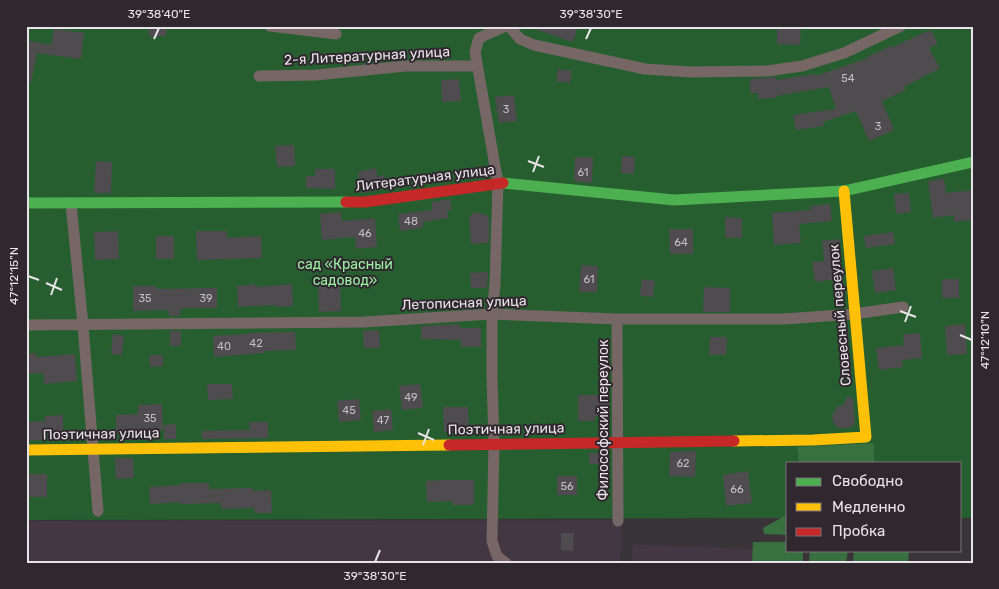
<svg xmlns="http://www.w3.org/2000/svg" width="999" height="589" font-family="Rubik,sans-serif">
<rect width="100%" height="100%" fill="#383438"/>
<path fill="#423742" d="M622 520 620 563H26V521Z
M633 544 753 549 752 563H631Z"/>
<path fill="#265e2f" d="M26 26H973V518H960V463H788V518L26 520Z"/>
<path fill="#397040" d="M874 443V463H797L799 462 797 447Z
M788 514V535L764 534 763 528Z
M753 542H788V550H803V563H752Z
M810 550H848L846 563H809Z
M854 550H909L908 563H853Z"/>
<path fill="#4f4c4f" d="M149 26H166V36L149 37Z
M532 26H578L573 42 532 28Z
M777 27H801L800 45 777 44Z
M54 29 84 33 81 59 37 53 31 83 26 82V40L51 45Z
M931 30 938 44 929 48 940 68 904 87 906 90 882 101 894 130 869 141 856 111 823 122 824 126 796 130 793 115 836 109 829 87 776 96V98L758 99V93H750V79L776 77V80L815 74 816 76 868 58 867 57 891 46 892 47Z
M558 69 572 71 570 83 556 81Z
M459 79 461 101 442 102 441 80Z
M514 95 517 121 499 123 495 97Z
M294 145 295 166 277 167 275 146Z
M622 156 635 157 634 174 621 173Z
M575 157H593L592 183 574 181Z
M96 161 112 162 111 193H94Z
M376 168 378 177 384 175 387 187 379 188 380 190 362 193 358 172Z
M315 169H335V189L306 188V176H315Z
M944 178 946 193 973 190V220L954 222V215L933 218 928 182Z
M909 193 911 212 896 214 894 194Z
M450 199 452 210 447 211 448 218 423 222V228L400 231 398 214 432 210V202Z
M830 204 832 221 799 224 801 243 774 245 772 213 811 210 810 206Z
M341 212 342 221 375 218 377 247 356 249 355 237 322 240 320 214Z
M474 212 486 215 489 218V243L471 244 469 217Z
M725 217 742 218V238H725Z
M669 229H693V254H670Z
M118 231 119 259 95 260 94 232Z
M196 231H227V238L261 236 262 258 197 260Z
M893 232 895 244 866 248 864 236Z
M156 236H174V259H156Z
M839 239 840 255 835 256 838 279 815 282 812 262 824 261 822 241Z
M581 265 598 266 597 292H579Z
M893 268 896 290 875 293 872 271Z
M488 272 487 288H471L470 273Z
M642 279 655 281 653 297 640 296Z
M942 279H959V298H942Z
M340 283 341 311 319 312 318 284Z
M255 284V287L292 284 293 306 275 307V305L238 307 237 286Z
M133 286H156V289L217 288V308H185L180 310V316H169V310L133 311Z
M704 287 730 288V312H703Z
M846 323 849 353H842L838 324Z
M460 324V328H481V347H461V340L421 339V326Z
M965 324 967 354 947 355 945 326Z
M379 330 380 348H364L363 331Z
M170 331H181V346H170Z
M295 332 296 350 264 351V353L214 357 213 336 248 334V333Z
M920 333 922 358 902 360 903 367 879 370 876 348 904 345 903 334Z
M113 334 124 336 122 355 111 354Z
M710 337H727L726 355H709Z
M36 353 37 357 75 354 77 381 44 384 43 373 26 374V354Z
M149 355H163V366L150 367Z
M207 384H232L233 399 208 400Z
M420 384 423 408 402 410 399 386Z
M578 395H609L610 416H595V421H578Z
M848 396 853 399 855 424 850 428H838L834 424 832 416 838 406 843 405Z
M359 399 361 420 339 422 337 401Z
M162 404 163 430 116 433V415L138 414V405Z
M443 407H468L469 432H444Z
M391 409 393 430 374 432 372 411Z
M63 415V434H42V440L26 441V422L45 421V416Z
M249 422H268V438L202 439V431L250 430Z
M176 424V439H164V425Z
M696 451 695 477 669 476 670 452Z
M589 453H601V464H589Z
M115 458H133L134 478 116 479Z
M748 471 752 503 726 506 723 475Z
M26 474H47V497H26Z
M557 476H577V495H557Z
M444 480H474V505H452V501L427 502 426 481Z
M180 483H209V489L253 488V491L271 490 272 513H255L254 508 221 509V503L180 504V502L150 504 149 487 180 485Z
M561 533H574L573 551 561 550Z"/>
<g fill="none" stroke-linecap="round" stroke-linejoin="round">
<path stroke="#766766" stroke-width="11" d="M270 26 336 34
M506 26 479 38 475 52 498 183 495 284 492 314V376L494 444 492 541 497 556 506 563
M509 26 520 39 534 45 645 69 690 72 767 71 802 66 844 53 901 26
M259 76 316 75 406 66H477
M71 203 83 326 98 511
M617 319 618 521
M26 325 364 322 492 314 617 319H784L854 314 903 307"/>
<path stroke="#4caf50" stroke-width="11" d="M503 183 674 200 844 191 973 162
M26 203 346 202"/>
<path stroke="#ffc107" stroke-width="11" d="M734 441 813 440 866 437 844 191
M26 450 449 445"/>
<path stroke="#c62828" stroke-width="11" d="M346 202H365L503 183
M449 445 734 441"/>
</g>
<path fill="none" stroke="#e8e3e8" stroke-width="2" d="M154 39 159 28M586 39 591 28M528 161 544 167M533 172 539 156M28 276 39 280M46 283 62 290M51 295 57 278M900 311 916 317M905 322 911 306M960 335 972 340M418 433 434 440M423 445 429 429M375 562 380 550"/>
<g text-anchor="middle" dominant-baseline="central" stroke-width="4" stroke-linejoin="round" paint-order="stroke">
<g font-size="11" fill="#c2bdc2">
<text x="848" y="78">54</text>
<text x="506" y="109">3</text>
<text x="878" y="126">3</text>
<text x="583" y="172">61</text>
<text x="411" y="221">48</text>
<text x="365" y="233">46</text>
<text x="681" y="242">64</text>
<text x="589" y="279">61</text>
<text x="145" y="298">35</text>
<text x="206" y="298">39</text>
<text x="256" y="343">42</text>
<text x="224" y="346">40</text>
<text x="411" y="397">49</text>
<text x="349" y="410">45</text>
<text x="150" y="418">35</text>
<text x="383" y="420">47</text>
<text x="683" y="463">62</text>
<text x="567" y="486">56</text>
<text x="737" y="489">66</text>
</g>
<g font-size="14" fill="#e8e3e8" stroke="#30282f">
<text transform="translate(367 56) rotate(-3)">2-я Литературная улица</text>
<text transform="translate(425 178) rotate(-7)">Литературная улица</text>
<text transform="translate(464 303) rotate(-2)">Летописная улица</text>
<text transform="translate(840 315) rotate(-95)">Словесный переулок</text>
<text transform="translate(603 420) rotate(-90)">Философский переулок</text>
<text transform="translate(506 429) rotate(-1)">Поэтичная улица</text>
<text transform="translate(101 434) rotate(-1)">Поэтичная улица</text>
</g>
<g font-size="14" fill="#99f1a1" stroke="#30282f">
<text x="345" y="264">сад «Красный<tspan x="345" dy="16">садовод»</tspan></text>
</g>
</g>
<rect width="999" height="589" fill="none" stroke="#30282f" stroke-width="55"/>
<rect x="786" y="462" width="175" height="90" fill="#30282f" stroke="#7a7379"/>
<rect x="796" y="478" width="25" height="8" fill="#4caf50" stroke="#7a7379"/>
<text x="832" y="486" font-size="15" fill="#e8e3e8">Свободно</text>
<rect x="796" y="503" width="25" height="8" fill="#ffc107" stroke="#7a7379"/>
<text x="832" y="512" font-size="15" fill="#e8e3e8">Медленно</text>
<rect x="796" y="528" width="25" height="8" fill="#c62828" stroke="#7a7379"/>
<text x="832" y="536" font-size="15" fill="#e8e3e8">Пробка</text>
<rect x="28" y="28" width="944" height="534" fill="none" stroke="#e8e3e8" stroke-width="2"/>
<g font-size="12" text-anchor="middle" fill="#e8e3e8">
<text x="159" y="18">39°38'40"E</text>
<text x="591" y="18">39°38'30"E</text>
<text transform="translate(14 276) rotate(-90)" y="4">47°12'15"N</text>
<text transform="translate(985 340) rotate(-90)" y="4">47°12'10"N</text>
<text x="375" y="580">39°38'30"E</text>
</g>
</svg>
